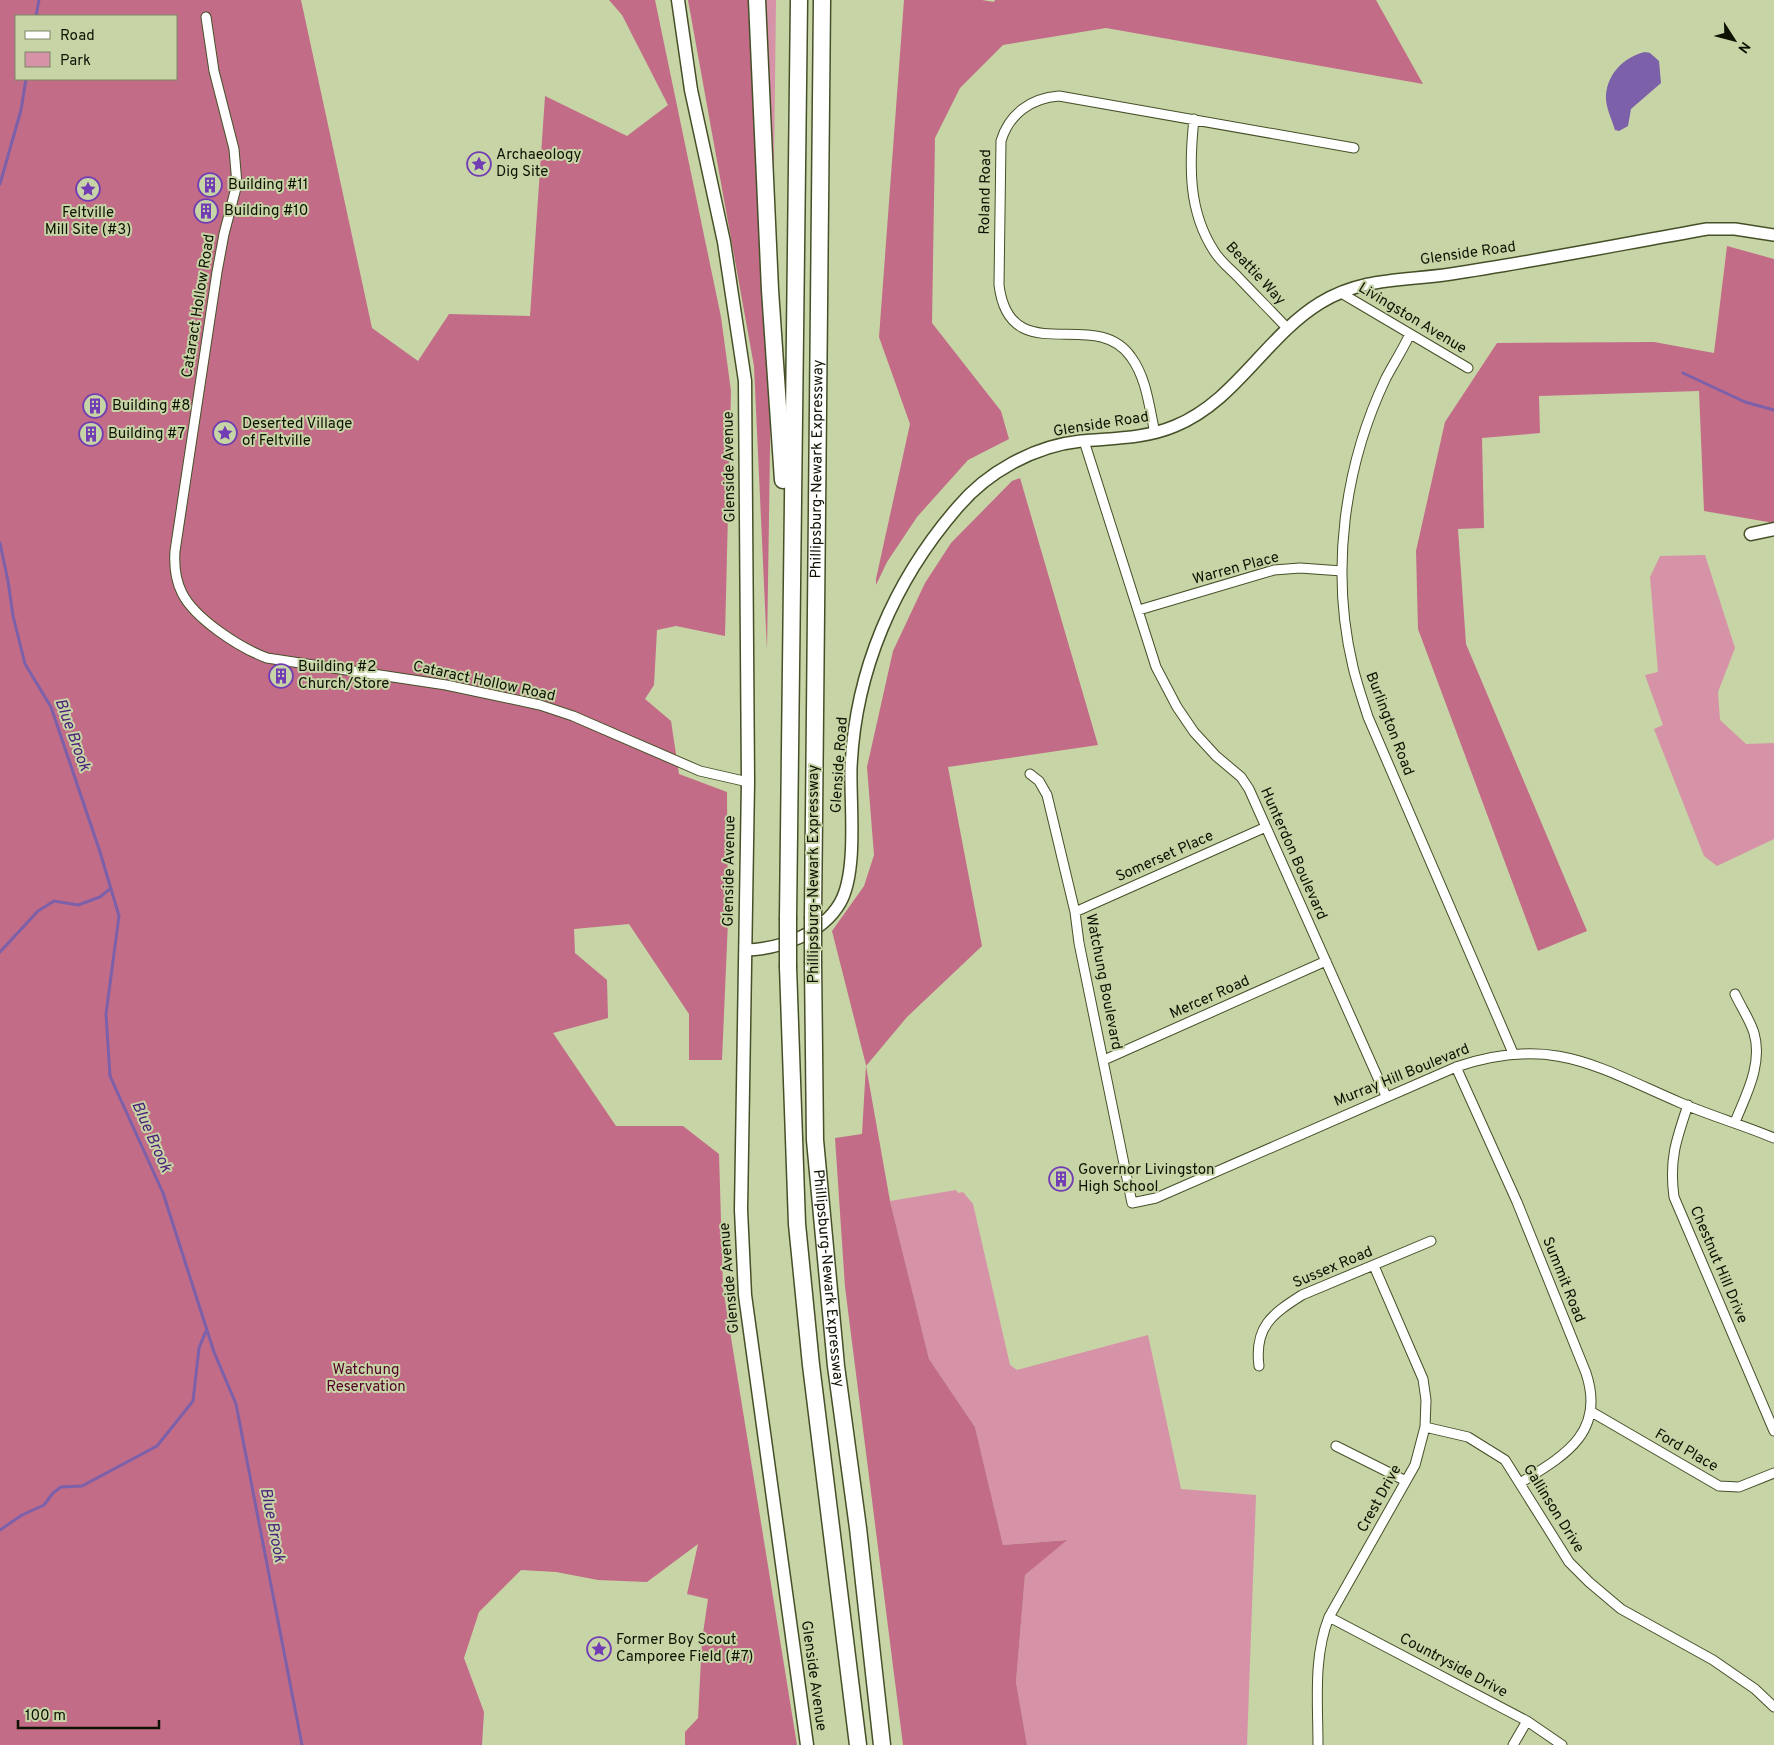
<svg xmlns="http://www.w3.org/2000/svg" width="1774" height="1745" font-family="Overpass,sans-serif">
<rect width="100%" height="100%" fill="#c7d4a6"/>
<path fill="#d692a6" d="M757 0H776L773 249Z
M1705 555 1735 648 1718 692 1720 720 1746 744 1774 743V839L1717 866 1704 856 1654 729 1663 725 1645 675 1658 672 1650 577 1660 556Z
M956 1190 958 1193 963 1192 973 1204 1010 1365 1017 1370 1148 1335 1181 1489 1256 1495 1247 1745H1027L1016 1682 1025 1575 1065 1540 1003 1545 975 1427 929 1359 890 1201Z"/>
<path fill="#c26c87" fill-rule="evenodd" d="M0 0H301L372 328 418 361 449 314 530 316 545 96 627 136 668 105 622 15 609 0H655L721 317 731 391 725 636 676 626 657 630 654 685 645 699 671 721 679 774 727 792 728 921 722 1060H689V1014L629 924 574 929 575 953 607 980 608 1018 553 1033 616 1126H683L719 1154 723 1288 797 1745H685V1732L698 1718 702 1640 708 1599 687 1594 698 1544 647 1582 598 1580 556 1572 521 1570 479 1612 464 1658 484 1712 482 1745H0ZM16 16H176V79H16Z
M688 0H757L773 249 767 650 754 366Z
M904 0H982L994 2 995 0H1376L1423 84 1106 28 1003 45 960 88 935 138 932 323 1001 411 1009 439 968 460 917 517 887 562 876 585V579L910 424 879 337Z
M1727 246 1774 259V523L1704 511 1699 391 1539 396 1540 433 1482 438 1484 528 1458 529 1466 644 1587 931 1538 951 1418 629 1416 551 1445 422 1497 343 1654 342 1714 353Z
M1020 478 1098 745 948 767 982 946 907 1017 866 1066 890 1201 929 1359 975 1427 1003 1545 1067 1540 1025 1575 1016 1682 1027 1745H903L845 1287 835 1138 862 1134 866 1065 832 931 864 886 874 855 867 767 893 651 925 583 951 543 1012 481Z"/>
<path fill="#7c60a9" d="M1645 52 1650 53 1659 61 1661 83 1631 109 1628 126 1619 131 1615 130C1612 120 1607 110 1606 100 1605 76 1623 57 1645 52Z"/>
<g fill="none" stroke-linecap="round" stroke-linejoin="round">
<path stroke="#7c60a9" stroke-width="3" d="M36 16 39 0
M0 184 21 110 26 79
M1683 373 1745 402 1774 410
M0 543 8 581 13 616 25 664 51 707 100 852 119 916 106 1014 110 1076 163 1193 214 1352 236 1404 302 1745
M0 952 38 911 54 901 78 905 100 897 111 888
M0 1530 22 1515 44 1505 53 1493 61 1487 82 1486 157 1446 193 1401 199 1348 206 1331"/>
<g stroke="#465028" stroke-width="11">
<path id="minor" d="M206 17 214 71 234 149 237 184 224 234 217 272 175 551C174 565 175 579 182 593 195 619 240 648 267 658L446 685 540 705 573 716 700 771 748 782
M1194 119C1189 165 1188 211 1214 251 1220 261 1230 269 1237 276 1254 294 1271 311 1288 329
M1341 293 1468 368
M1410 334C1403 349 1394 363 1386 378 1344 466 1330 571 1353 667 1357 684 1363 701 1368 717L1513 1053
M1155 433C1149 407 1147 379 1131 357 1095 305 1010 372 999 285L1001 141C1009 114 1031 98 1059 96L1354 148
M1084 441 1156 667 1177 707 1194 732 1216 756 1241 777 1249 789 1386 1096
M1139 610 1274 570 1300 568 1342 571
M1030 774 1039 781 1047 795 1075 912 1079 943 1132 1203 1156 1198 1456 1067C1552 1035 1595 1066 1681 1103 1711 1116 1743 1125 1774 1138
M1075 912 1266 827
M1104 1060 1326 961
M1456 1067 1517 1202 1586 1373C1606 1433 1564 1456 1520 1483
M1688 1105C1676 1140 1669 1160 1674 1197L1774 1431
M1735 1122C1746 1095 1763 1064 1754 1033 1750 1020 1741 1007 1735 994
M1259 1366C1254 1327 1272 1314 1302 1295L1431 1241
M1590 1411 1719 1486 1739 1487 1774 1473
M1425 1427 1468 1437 1505 1460 1569 1562 1589 1582 1621 1609 1713 1660 1755 1689 1774 1707
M1336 1446 1406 1481
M1329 1617 1527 1721 1562 1745
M1318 1745C1318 1702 1313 1657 1329 1617L1415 1465 1425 1427 1426 1400 1423 1379 1374 1266
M1513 1745 1527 1721"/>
</g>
<g stroke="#465028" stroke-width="14">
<path id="tertiary" d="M746 950C780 949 822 934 840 903 858 872 850 804 851 768 855 671 894 581 957 508 987 472 1034 446 1081 441 1113 438 1144 439 1175 426 1236 401 1265 337 1320 303 1362 277 1404 281 1451 274 1537 261 1622 244 1707 229H1735L1774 235"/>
</g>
<g stroke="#465028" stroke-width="15">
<path id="secondary" d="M678 0 691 90 724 242 745 381 748 782 741 1210 745 1295 807 1745
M1751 534 1774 529"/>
</g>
<g stroke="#465028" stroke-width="19">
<g id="motorway">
<path d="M757 0 770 290 783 480"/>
<path id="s1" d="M813 917 822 0"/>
<path d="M788 918 799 0"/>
<path id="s2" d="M813 963 815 1140 836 1366 858 1528 882 1745"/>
<path d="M788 967 797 1224 811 1365 858 1745"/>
</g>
</g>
<use href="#minor" stroke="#fff" stroke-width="9"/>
<use href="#tertiary" stroke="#fff" stroke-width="11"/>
<use href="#secondary" stroke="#fff" stroke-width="12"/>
<use href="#motorway" stroke="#fff" stroke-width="16"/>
<g stroke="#465028" stroke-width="19" stroke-linecap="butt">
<path id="motorway-bridge" d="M813 963V917
M788 967V918"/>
</g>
<use href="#motorway-bridge" stroke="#fff" stroke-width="16"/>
</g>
<defs>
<g id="sight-ring" transform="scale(1.25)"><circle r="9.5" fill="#c7d4a6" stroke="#723db4" stroke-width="1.5"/><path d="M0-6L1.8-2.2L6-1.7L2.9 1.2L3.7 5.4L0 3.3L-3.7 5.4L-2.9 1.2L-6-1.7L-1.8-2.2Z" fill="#723db4"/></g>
<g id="building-ring" transform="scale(1.25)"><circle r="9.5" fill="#c7d4a6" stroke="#723db4" stroke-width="1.5"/><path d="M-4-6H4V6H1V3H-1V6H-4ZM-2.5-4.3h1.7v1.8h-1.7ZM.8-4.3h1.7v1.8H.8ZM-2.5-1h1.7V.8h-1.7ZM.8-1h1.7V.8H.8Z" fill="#723db4"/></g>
</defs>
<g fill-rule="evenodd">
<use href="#sight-ring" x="479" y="164"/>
<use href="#building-ring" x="210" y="185"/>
<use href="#sight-ring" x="88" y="189"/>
<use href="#building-ring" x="206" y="211"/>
<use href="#building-ring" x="95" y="406"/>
<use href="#sight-ring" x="225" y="433"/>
<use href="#building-ring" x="91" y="434"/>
<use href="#building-ring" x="281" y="676"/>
<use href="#building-ring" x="1061" y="1179"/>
<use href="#sight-ring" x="599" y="1649"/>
</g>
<g text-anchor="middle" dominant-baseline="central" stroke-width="4" stroke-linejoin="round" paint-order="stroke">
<g font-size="15" fill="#0e1203" stroke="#c7d4a6" text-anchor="start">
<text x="496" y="155">Archaeology<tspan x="496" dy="17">Dig Site</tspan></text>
<text x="228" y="185">Building #11</text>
<text x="224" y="211">Building #10</text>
<text x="88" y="213" text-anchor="middle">Feltville<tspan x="88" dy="17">Mill Site (#3)</tspan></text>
<text x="112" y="406">Building #8</text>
<text x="242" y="424">Deserted Village<tspan x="242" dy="17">of Feltville</tspan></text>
<text x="108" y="434">Building #7</text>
<text x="298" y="667">Building #2<tspan x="298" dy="17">Church/Store</tspan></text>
<text x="1078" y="1170">Governor Livingston<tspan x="1078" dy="17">High School</tspan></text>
<text x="616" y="1640">Former Boy Scout<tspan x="616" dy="17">Camporee Field (#7)</tspan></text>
</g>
<g font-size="15" fill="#0e1203" stroke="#c7d4a6">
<text transform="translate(986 192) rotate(-89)">Roland Road</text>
<text transform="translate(1468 254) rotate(-8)">Glenside Road</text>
<text transform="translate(1255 274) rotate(47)">Beattie Way</text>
<text transform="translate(199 306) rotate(-81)">Cataract Hollow Road</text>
<text transform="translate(1412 319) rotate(31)">Livingston Avenue</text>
<text transform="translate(1101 425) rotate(-9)">Glenside Road</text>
<text transform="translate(730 467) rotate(-91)">Glenside Avenue</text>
<text stroke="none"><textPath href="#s1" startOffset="448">Phillipsburg-Newark Expressway</textPath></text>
<text transform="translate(1236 569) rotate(-15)">Warren Place</text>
<text transform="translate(484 682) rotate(12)">Cataract Hollow Road</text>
<text transform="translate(1389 724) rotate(69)">Burlington Road</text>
<text transform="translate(840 765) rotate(-86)">Glenside Road</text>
<text transform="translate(1293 854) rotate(66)">Hunterdon Boulevard</text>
<text transform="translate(1165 857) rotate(-24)">Somerset Place</text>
<text transform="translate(730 871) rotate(-89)">Glenside Avenue</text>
<text transform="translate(814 874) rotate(-90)">Phillipsburg-Newark Expressway</text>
<text transform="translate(1103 982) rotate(79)">Watchung Boulevard</text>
<text transform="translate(1210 998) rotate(-24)">Mercer Road</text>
<text transform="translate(1402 1076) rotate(-22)">Murray Hill Boulevard</text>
<text transform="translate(1718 1265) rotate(67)">Chestnut Hill Drive</text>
<text transform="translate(1333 1268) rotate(-23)">Sussex Road</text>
<text transform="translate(730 1278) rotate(-95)">Glenside Avenue</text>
<text stroke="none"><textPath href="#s2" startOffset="316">Phillipsburg-Newark Expressway</textPath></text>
<text transform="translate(1563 1280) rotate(68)">Summit Road</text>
<text transform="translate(1686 1451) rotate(30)">Ford Place</text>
<text transform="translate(1380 1499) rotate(-61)">Crest Drive</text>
<text transform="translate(1553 1509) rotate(58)">Gallinson Drive</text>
<text transform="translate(1453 1666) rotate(28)">Countryside Drive</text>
<text transform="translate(813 1676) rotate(82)">Glenside Avenue</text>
</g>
<g font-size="15" fill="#530128" stroke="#c7d4a6">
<text x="366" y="1370">Watchung<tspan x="366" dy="17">Reservation</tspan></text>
</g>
<g font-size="16" font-style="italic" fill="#4a207a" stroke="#c7d4a6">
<text transform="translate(72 735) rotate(70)">Blue Brook</text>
<text transform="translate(151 1137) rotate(66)">Blue Brook</text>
<text transform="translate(272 1525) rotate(79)">Blue Brook</text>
</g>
</g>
<rect x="15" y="15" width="162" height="65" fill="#c7d4a6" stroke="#7d8665"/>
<rect x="25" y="31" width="25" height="8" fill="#ffffff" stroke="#7d8665"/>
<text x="60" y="40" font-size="15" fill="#0e1203">Road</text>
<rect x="25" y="52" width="25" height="15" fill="#d692a6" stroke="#7d8665"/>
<text x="60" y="65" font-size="15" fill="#0e1203">Park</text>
<g transform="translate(1734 40) rotate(126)" stroke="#c7d4a6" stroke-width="4" paint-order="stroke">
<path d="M0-4L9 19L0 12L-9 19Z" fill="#0e1203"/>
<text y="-8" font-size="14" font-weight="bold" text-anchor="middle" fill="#0e1203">N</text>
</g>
<path d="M18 1720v8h141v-8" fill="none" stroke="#0e1203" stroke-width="2.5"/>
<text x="25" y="1720" font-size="15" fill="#0e1203" stroke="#c7d4a6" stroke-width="4" paint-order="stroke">100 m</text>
</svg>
